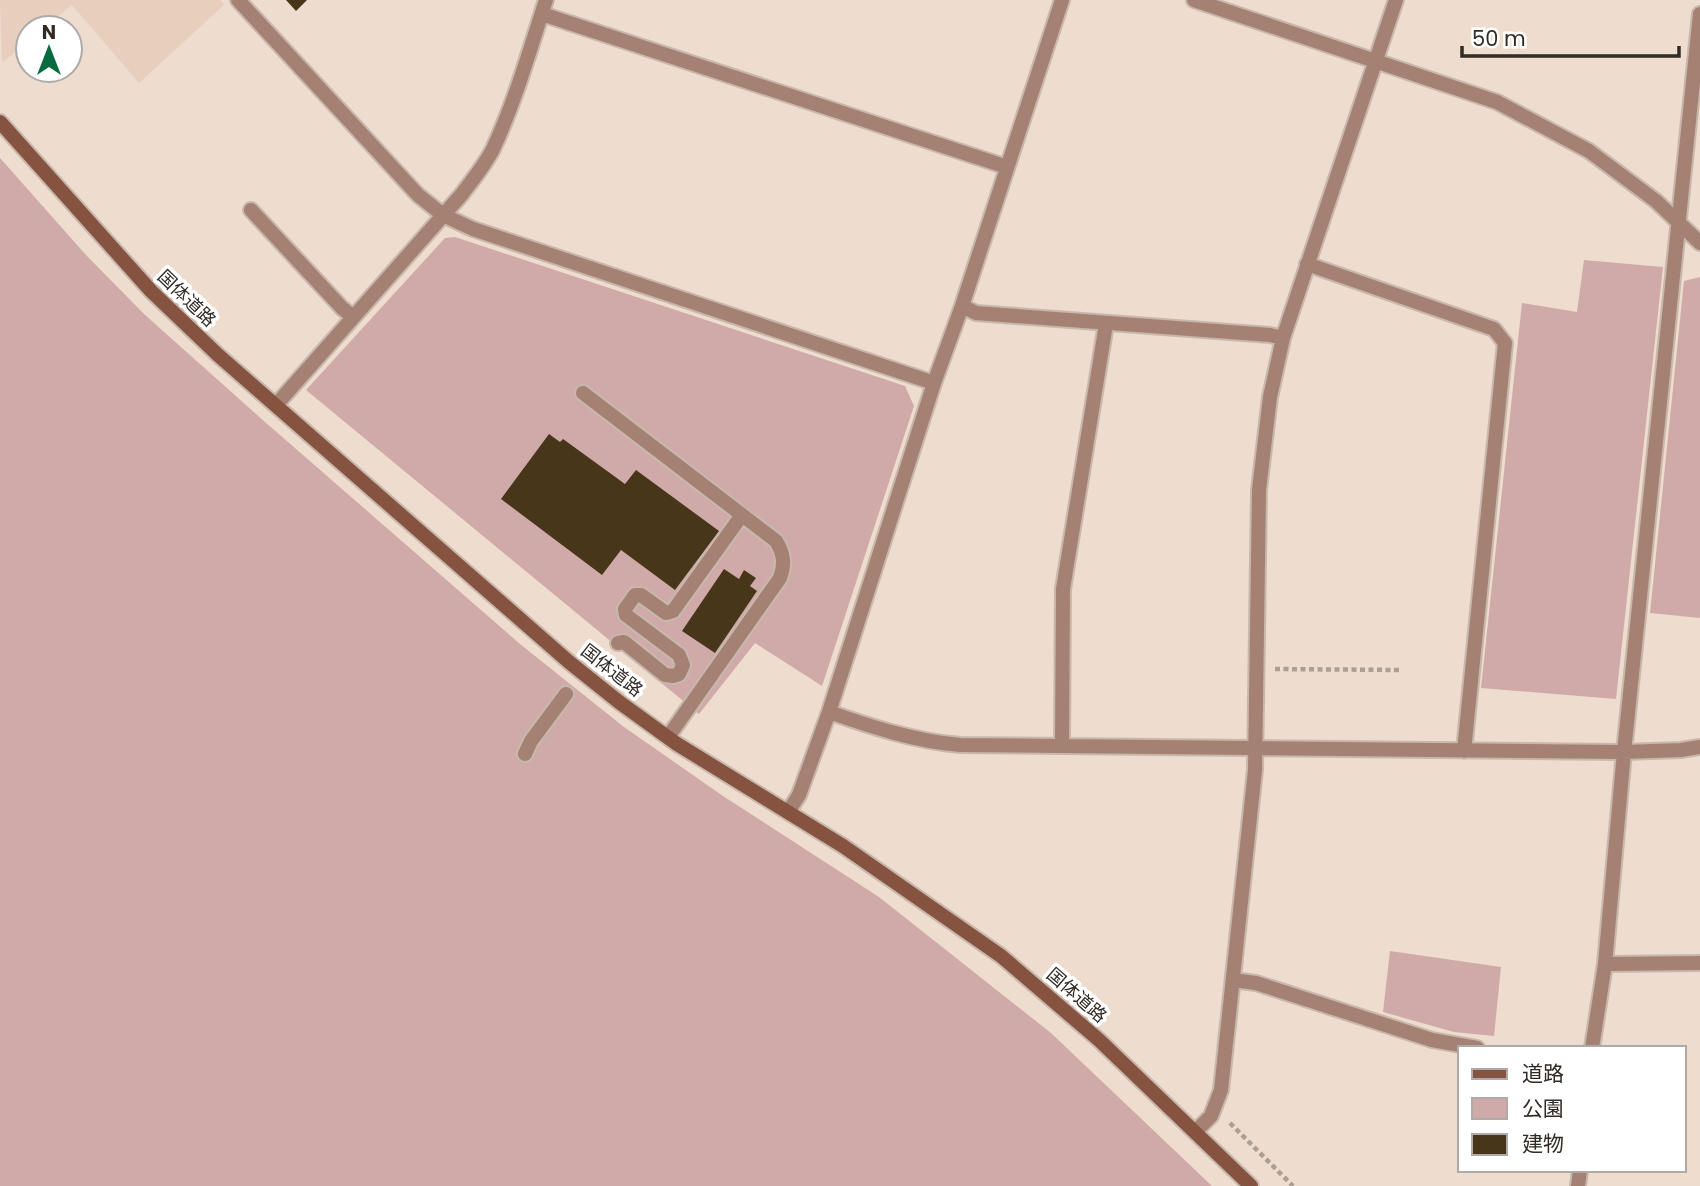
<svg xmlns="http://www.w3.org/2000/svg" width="1700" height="1186" font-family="Poppins,'Noto Sans JP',sans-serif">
<rect width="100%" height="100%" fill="#eedcce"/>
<path fill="#e8cfbd" d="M0 0H220L224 5 139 83 72 5 44 28H28V41L2 63Z"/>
<path fill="#cfaaa9" d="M0 158 86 255 144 314 265 422 520 644 624 727 723 796 879 897 1051 1033 1212 1186H0Z
M455 237 905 386 914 406 822 686 755 643 699 714 306 390 445 238Z
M1584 260 1663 267 1616 699 1481 688 1522 303 1577 312Z
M1700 277V618L1650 613 1684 281Z
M1390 951 1501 967 1494 1036 1454 1032 1383 1012Z"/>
<path fill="#47361a" d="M286 0H307L296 11Z
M549 434 560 442 563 439 625 484 636 470 719 531 675 590 621 550 602 575 501 499Z
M724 569 739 579 744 570 756 578 750 586 757 591 715 653 682 631Z"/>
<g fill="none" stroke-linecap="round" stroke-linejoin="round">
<g stroke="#c8b8ac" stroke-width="18">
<path id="lane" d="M251 210 342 308 353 317
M583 393 776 541C784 554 785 564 780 578L668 737
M618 643 624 642 665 675 673 676 679 674 683 665 679 655 626 615 625 609 635 595H641L666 613 673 611 742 515
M525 754 531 741 566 694"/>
</g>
<g stroke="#c8b8ac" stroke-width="18">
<path id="street" d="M238 0 418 195 443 215 473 229 934 383
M1194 0 1497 102 1589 151 1656 201 1700 243
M542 14 1007 167
M1307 264 1494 329 1505 343 1464 751
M962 306 976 313 1270 335 1283 338
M276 405 462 194C473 179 485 165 493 149 515 102 530 49 546 0
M829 712C872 727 914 741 960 745L1624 752 1681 750 1700 747
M1062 746 1063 589 1106 324
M788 812 799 795 829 712 934 383 962 306 1062 0
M1605 964 1700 963
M1233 980 1256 983 1432 1040 1477 1048
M1592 1048 1605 964 1624 752 1700 14
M1196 1131 1211 1116 1221 1090 1255 770 1259 490 1270 397 1283 338 1396 0
M1578 1186 1580 1170"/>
</g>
<g stroke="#c8b8ac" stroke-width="18">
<path id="secondary" d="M0 122 151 291 218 355 569 662 619 702 677 744 843 846 1001 956 1099 1040 1251 1186"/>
</g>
<path stroke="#ac9e93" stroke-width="4.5" stroke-dasharray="5 3.5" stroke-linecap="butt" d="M1275 669 1401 670
M1230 1123 1293 1186"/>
<use href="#lane" stroke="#a58174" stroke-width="14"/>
<use href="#street" stroke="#a58174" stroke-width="14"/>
<use href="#secondary" stroke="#865341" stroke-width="14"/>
</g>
<g text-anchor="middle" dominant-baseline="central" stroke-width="7" stroke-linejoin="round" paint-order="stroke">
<g font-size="18" fill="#312a25" stroke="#fff">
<text transform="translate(187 298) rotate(44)">国体道路</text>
<text transform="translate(612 670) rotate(38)">国体道路</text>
<text transform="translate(1077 995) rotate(41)">国体道路</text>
</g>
</g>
<rect x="1458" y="1046" width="228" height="126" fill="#ffffff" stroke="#adaaa8" stroke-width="2"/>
<rect x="1472" y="1069" width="35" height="10" fill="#865341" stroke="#adaaa8" stroke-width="2"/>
<text x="1522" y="1081" font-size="21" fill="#312a25">道路</text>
<rect x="1472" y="1098" width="35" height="21" fill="#cfaaa9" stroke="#adaaa8" stroke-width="2"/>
<text x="1522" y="1116" font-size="21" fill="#312a25">公園</text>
<rect x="1472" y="1134" width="35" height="21" fill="#47361a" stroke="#adaaa8" stroke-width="2"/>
<text x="1522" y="1151" font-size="21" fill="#312a25">建物</text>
<g transform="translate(49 49)"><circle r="33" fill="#ffffff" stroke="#adaaa8" stroke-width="2"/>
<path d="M0-5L12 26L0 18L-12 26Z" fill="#086b40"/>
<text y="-10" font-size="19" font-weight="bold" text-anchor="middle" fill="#312a25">N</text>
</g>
<path d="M1462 46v10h217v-10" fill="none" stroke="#312a25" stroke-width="3.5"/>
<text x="1472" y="46" font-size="21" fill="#312a25" stroke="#ffffff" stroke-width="5" paint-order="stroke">50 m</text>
</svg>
